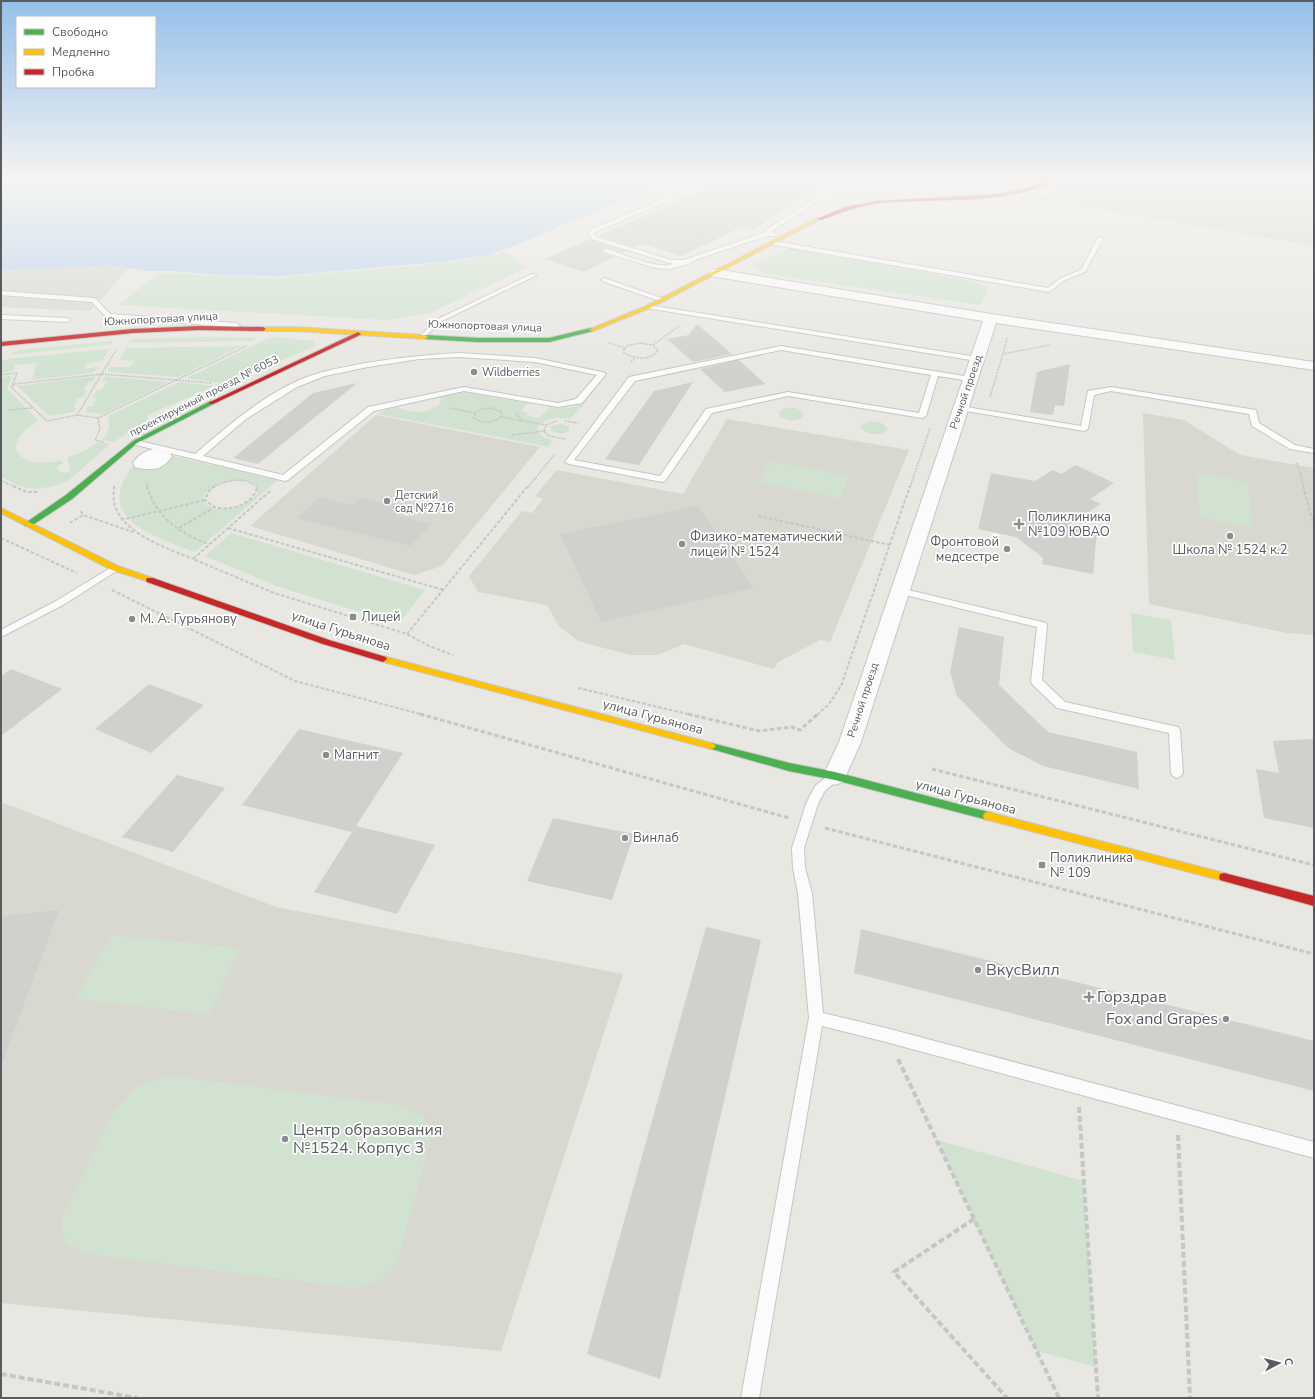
<svg xmlns="http://www.w3.org/2000/svg" width="1315" height="1399" font-family="'Nunito Sans',sans-serif">
<rect width="100%" height="100%" fill="#e8e7e2"/>
<path fill="#d9d8d3" d="M1072 178H1314V246L1032 198 1047 195Z
M110 265 129 268 90 311 1 307V270L59 269Z"/>
<path fill="#d8d7d0" d="M1143 413 1184 420 1240 455 1314 468V635L1287 633 1149 604Z
M376 415 540 447 442 566 414 575 250 526Z
M727 419 909 450 830 642 820 640 778 662 774 669 684 644 657 655H630L578 641 559 626 547 605 478 592 469 576 522 511 532 513 543 499 535 496 557 470 683 494Z
M1 802 276 907 623 974 501 1351 1 1303Z"/>
<path fill="#d1e3d0" fill-rule="evenodd" d="M790 248 902 268 970 281 989 287 980 305 766 274 756 269 754 264Z
M505 252 527 267 430 313 385 320 119 305 158 273 277 277 413 266 465 260Z
M203 337 258 338 252 341 129 343 134 339Z
M277 337 313 341 314 343V346L310 348 280 361 269 362 221 383 187 378 269 338Z
M111 341 113 342 112 344 9 355 14 352 21 350Z
M242 346 178 377 111 372 108 370 110 367H129L135 361 120 360 126 348Z
M109 349 102 361 86 364 84 369 98 367 95 371 90 373 32 380 37 363 15 365 13 371 1 373V361L7 359Z
M12 376 7 389 38 420C27 428 17 435 15 449 25 466 45 464 62 460L63 464 56 467 61 473 69 472 70 467 67 458 80 453 99 442 110 444 70 479C57 486 38 491 23 487 16 485 9 481 2 477H1V377Z
M96 376 93 381 89 382 83 390 87 391 82 398H78L73 407 77 408 74 412 49 416 17 386Z
M105 376 112 377 169 382 103 414 85 412 88 407H92L97 397H93L97 390H102L107 381H103Z
M180 382 214 386 148 415 147 420 114 442 102 440C109 433 111 425 108 416Z
M463 392 528 403 521 411 529 413 527 416 539 418 550 407C564 409 575 408 588 400L570 419C559 417 547 417 538 426L539 433 545 438 553 440 548 447 378 414 383 411 398 407C412 414 427 414 439 405L441 400 439 397Z
M784 408C791 407 801 407 804 415 799 423 787 421 780 416L779 413Z
M871 421 882 423 888 429 886 431C879 436 870 435 863 430L861 427 863 424Z
M560 424 569 426V431L562 434 551 431V426Z
M151 451 278 480 195 552C169 542 109 525 121 488 126 470 137 462 151 451ZM237 480 251 482 256 485 258 493C249 505 221 515 208 505 192 491 229 481 237 480Z
M770 461 849 476 840 498 759 483Z
M1197 473 1247 482 1253 527 1200 518Z
M231 533 425 590 398 624 276 586 205 556Z
M1131 613 1171 620 1175 660 1133 652Z
M112 935 240 948 209 1014 75 999Z
M172 1076 399 1105 423 1116 430 1140 398 1261 379 1282 353 1288 87 1254 65 1243 61 1220 113 1112 139 1084Z
M937 1140 1084 1181 1096 1367 1037 1351Z"/>
<path fill="#b9d3ef" d="M1 178H676L511 247 488 255 450 261 280 276 221 275 174 271H148L110 265 59 269 1 270Z"/>
<path fill="#d1d0cd" d="M730 178H835L753 230 741 227 682 256 642 244 635 247 598 236 700 192 716 186V184Z
M590 239 627 251 623 253 605 248 602 250 603 253 615 257 583 272 545 259Z
M697 324 732 354 693 362 667 339 689 335Z
M739 360 765 384 725 392 700 369Z
M1070 364 1064 406 1055 405 1053 415 1030 412 1037 372Z
M693 382 639 465 605 459 654 391Z
M357 383 258 464 233 458 313 393Z
M1076 465 1114 483 1090 499 1101 504 1067 526 1097 531 1093 574 1042 564 1043 558 1016 537 978 529 991 473 1035 481 1053 470 1061 474Z
M320 497 352 505 360 498 403 508 395 515 431 524 410 546 296 518Z
M698 506 716 533 728 530 744 553 731 555 753 588 601 622 560 534Z
M959 627 1004 637 999 685 1048 732 1137 752 1139 789 1043 766 1008 748 957 696 950 672Z
M11 669 62 689 1 736V676Z
M149 684 204 705 151 753 95 729Z
M299 729 403 753 356 826 435 845 397 914 314 892 352 832 242 805Z
M1314 739V828L1264 818 1256 769 1279 773 1273 741Z
M177 775 225 788 173 852 122 837Z
M553 818 634 834 612 900 527 881Z
M59 910 3 1061H1V916Z
M706 927 761 940 660 1379 587 1354Z
M861 929 1314 1041V1091L854 973Z"/>
<g fill="none" stroke-linecap="round" stroke-linejoin="round">
<g stroke="#c5c5c4" stroke-width="2">
<path id="lane" d="M722 178H729L694 190 595 232 594 234 596 237 671 260H684L766 232 767 229 849 178H855L772 231 777 234V236H766L692 261 691 263 670 269 655 268 604 252V250L606 249C624 254 656 270 673 264L592 239 588 234 590 230 690 188Z
M1100 237 1103 239 1085 272 1065 280 1049 292 774 245 771 243 774 241 1048 288 1061 278 1081 270 1097 239Z
M532 274 537 275 440 322 425 337 420 336 436 320Z
M604 278 664 299 665 300 660 301 602 281 601 280Z
M1 291 94 298 96 299 110 314 237 323 240 325 237 327 108 318 106 317 92 302 1 295Z
M648 305 977 357 981 359 977 361 646 308 645 307Z
M1 315 67 318 70 320 67 322 1 319Z
M781 346 970 377 974 379 970 381 938 376 926 416 922 418 788 396 712 413 665 481 662 482 569 464 565 462 629 377ZM781 350 931 375 919 413 788 392 706 409 660 476 574 460 635 381Z
M459 353 535 358 602 372 606 374 582 403 558 407 464 391 374 411 288 480 285 481 132 444 131 442 135 440 195 454C225 428 255 402 291 384 310 374 330 370 350 366 386 359 422 355 459 353ZM459 357 535 362 597 375 576 399 558 403 464 387 368 407 283 475 203 456 246 419 297 387 325 376 368 367 419 359Z
M1111 387 1256 410 1259 423 1295 445 1314 449V453L1290 449 1252 426 1249 414 1111 391 1094 395 1088 429 1084 431 960 410 956 408 960 406 1081 426 1088 391Z
M115 565 118 566 120 568 118 570 63 605 1 637V630L56 601Z
M900 588 1046 623 1047 625 1042 680 1065 702 1178 727 1180 730 1183 773 1181 776 1177 778 1173 776 1171 773 1169 733 1057 708 1032 684 1031 681 1037 627 897 593 895 591 897 589Z
M835 771 839 773 841 776 824 792 818 804 804 848 805 868 812 893 823 1013 886 1028 1314 1142V1158L886 1042 822 1026 759 1398H741L809 1018 798 893 793 868 792 848 806 804 815 786 831 773Z"/>
</g>
<g stroke="#c5c5c4" stroke-width="2">
<path id="street" d="M715 269 991 314 1314 362V370L996 323 861 742 843 782 835 785 827 782 823 776 839 742 983 321 711 276 709 273 711 270Z
M153 449 170 453 172 456C162 471 152 471 135 467L133 463C137 456 145 451 153 449Z"/>
</g>
<g stroke="#c5c6c5" stroke-width="2">
<path id="fast" d="M591 328 593 329V331L549 342H478L425 339 422 337 425 335 478 338H549Z
M211 401 214 403 213 404 137 443 72 499 31 526H25L24 524 66 495 133 441Z
M711 743 789 763 835 772 988 812 992 813 993 816 992 819 988 820 835 780 789 771 708 748 706 746 708 744Z"/>
</g>
<g stroke="#c5c6c5" stroke-width="2">
<path id="slow" d="M817 218 821 219 650 308 593 331 588 330 646 306Z
M295 327 425 335 428 337 425 339 295 331H263L260 329 263 327Z
M1 508 118 566 153 578 154 580 150 582 112 570 1 513Z
M383 656 711 743 714 744 716 746 714 748 711 749 380 661 379 659Z
M988 812 1224 873 1228 874 1229 877 1228 880 1224 881 988 820 984 819 983 816 984 813Z"/>
</g>
<g stroke="#c5c6c5" stroke-width="2">
<path id="jam" d="M1053 178H1058C1016 206 930 198 879 203 858 206 840 213 821 220L817 219 846 207 877 201 1000 194 1028 188Z
M199 326 263 327 266 329 263 331 199 330 133 333 1 346V342L133 329Z
M358 332 361 334 360 335 213 404 208 403Z
M147 578H153L329 640 386 657 387 659 383 662 323 644 147 582 146 580Z
M1224 873 1314 896V906L1220 880 1219 877 1220 874Z"/>
</g>
<path stroke="#c3c8c5" stroke-width="1.5" stroke-dasharray="2 1" stroke-linecap="butt" d="M787 178 816 183
M789 181 812 185
M713 201 743 208
M753 203 776 208
M728 204 713 212 730 217
M666 223 703 233
M720 223 737 227
M712 236 703 233 792 179
M703 239 657 226 717 199 723 200 765 186 759 185 780 178
M1007 338 1003 354 1050 345
M609 343 625 348
M640 343 653 345 658 351C649 361 635 359 624 353V349L627 346Z
M653 345 679 326
M631 362 635 358
M102 374 176 380 98 418 77 415 47 421 11 387 15 384Z
M1 375 17 373 12 386
M176 380 211 383
M176 380 247 346
M990 397 1003 354
M450 408 475 413
M491 408 502 412V416C494 423 483 424 474 418L475 413 481 409Z
M9 410 32 408
M516 413 522 421
M77 415 116 350
M501 417 546 425
M98 418 100 429 95 440 104 442
M556 421 546 425 544 431 549 436 565 439
M565 421 578 423
M512 435 544 431
M1297 463 1304 487
M1 481 16 487
M146 482 147 487
M213 487C226 480 245 476 257 487
M528 487 554 455
M910 487 930 428"/>
<path stroke="#c3c8c5" stroke-width="2" stroke-dasharray="3.5 2" stroke-linecap="butt" d="M13 486 27 492H39
M114 486C114 491 113 497 114 502 120 533 167 548 193 559
M147 486C155 517 181 534 209 544
M215 486 209 491 205 500C208 502 212 506 215 507 231 512 253 504 257 488L256 486
M1303 486 1314 526
M270 491 193 559 274 593 407 634 429 646 453 655
M81 511 83 515 133 532
M758 516 890 545
M121 520 205 500
M70 523 83 515
M179 528 213 508
M228 528 444 590
M1 538 77 573
M934 554 949 557
M112 590 295 681 424 715
M407 634 528 486
M578 688 692 715
M817 715 829 704 841 686 910 486"/>
<path stroke="#c3c8c5" stroke-width="3" stroke-dasharray="4.5 2.5" stroke-linecap="butt" d="M420 714 789 818
M688 714 759 731 792 727 800 730 818 714
M932 769 1314 865
M825 828 1314 954"/>
<path stroke="#c3c8c5" stroke-width="4" stroke-dasharray="6 3" stroke-linecap="butt" d="M898 1059 1059 1398
M1079 1107 1098 1398
M1178 1135 1190 1398
M974 1219 894 1272 1007 1398
M1 1374 137 1398"/>
<use href="#lane" fill="#fcfbfb" fill-rule="evenodd"/>
<use href="#street" fill="#fcfbfb" fill-rule="evenodd"/>
<use href="#fast" fill="#4caf50" fill-rule="evenodd"/>
<use href="#slow" fill="#ffc107" fill-rule="evenodd"/>
<use href="#jam" fill="#c62828" fill-rule="evenodd"/>
</g>
<linearGradient id="sky" x2="0" y2="1"><stop stop-color="#95c0eb"/><stop offset="0.48" stop-color="#f5f4f2"/><stop offset="1" stop-color="#f5f4f2" stop-opacity="0"/></linearGradient>
<rect width="1315" height="374" fill="url(#sky)"/>
<g fill="#8b8c8d" stroke="#fff" stroke-width="1.5">
<circle cx="474" cy="372" r="4"/>
<circle cx="387" cy="501" r="4"/>
<path d="M1017 518h4v4h4v4h-4v4h-4v-4h-4v-4h4z"/>
<circle cx="1230" cy="536" r="4"/>
<circle cx="682" cy="544" r="4"/>
<circle cx="1007" cy="549" r="4"/>
<rect x="349" y="613" width="8" height="8" rx="2"/>
<circle cx="132" cy="619" r="4"/>
<circle cx="326" cy="755" r="4"/>
<circle cx="625" cy="838" r="4"/>
<rect x="1038" y="861" width="8" height="8" rx="2"/>
<circle cx="978" cy="970" r="4"/>
<path d="M1087 991h4v4h4v4h-4v4h-4v-4h-4v-4h4z"/>
<circle cx="1226" cy="1019" r="4"/>
<circle cx="285" cy="1139" r="4"/>
</g>
<g text-anchor="middle" dominant-baseline="central" stroke-width="3.5" stroke-linejoin="round" paint-order="stroke">
<g font-size="11" fill="#595b5f" stroke="#fff">
<text transform="translate(161 319) rotate(-3)">Южнопортовая улица</text>
<text transform="translate(485 326) rotate(2)">Южнопортовая улица</text>
<text transform="translate(966 392) rotate(-71)">Речной проезд</text>
<text transform="translate(204 396) rotate(-27)">проектируемый проезд № 6053</text>
<text transform="translate(863 700) rotate(-72)">Речной проезд</text>
</g>
<g font-size="11" fill="#595b5f" stroke="#fff" text-anchor="start">
<text x="482" y="372">Wildberries</text>
<text x="395" y="495">Детский<tspan x="395" dy="13">сад №2716</tspan></text>
</g>
<g font-size="13" fill="#595b5f" stroke="#fff" text-anchor="start">
<text x="1028" y="517">Поликлиника<tspan x="1028" dy="15">№109 ЮВАО</tspan></text>
<text x="690" y="537">Физико-математический<tspan x="690" dy="15">лицей № 1524</tspan></text>
<text x="999" y="542" text-anchor="end">Фронтовой<tspan x="999" dy="15">медсестре</tspan></text>
<text x="1230" y="550" text-anchor="middle">Школа № 1524 к.2</text>
<text x="361" y="617">Лицей</text>
<text x="140" y="619">М. А. Гурьянову</text>
<text x="334" y="755">Магнит</text>
<text x="633" y="838">Винлаб</text>
<text x="1050" y="858">Поликлиника<tspan x="1050" dy="15">№ 109</tspan></text>
</g>
<g font-size="13" fill="#595b5f" stroke="#fff">
<text transform="translate(341 631) rotate(18)">улица Гурьянова</text>
<text transform="translate(653 717) rotate(15)">улица Гурьянова</text>
<text transform="translate(966 797) rotate(15)">улица Гурьянова</text>
</g>
<g font-size="16" fill="#595b5f" stroke="#fff" text-anchor="start">
<text x="986" y="970">ВкусВилл</text>
<text x="1097" y="997">Горздрав</text>
<text x="1218" y="1019" text-anchor="end">Fox and Grapes</text>
<text x="293" y="1130">Центр образования<tspan x="293" dy="18">№1524. Корпус 3</tspan></text>
</g>
</g>
<rect width="1315" height="1399" fill="none" stroke="#595b5f" stroke-width="4"/>
<rect x="16" y="16" width="140" height="72" fill="#ffffff" stroke="#bdbdbf"/>
<rect x="24" y="29" width="20" height="6" fill="#4caf50" stroke="#bdbdbf"/>
<text x="52" y="36" font-size="12" fill="#595b5f">Свободно</text>
<rect x="24" y="49" width="20" height="6" fill="#ffc107" stroke="#bdbdbf"/>
<text x="52" y="56" font-size="12" fill="#595b5f">Медленно</text>
<rect x="24" y="69" width="20" height="6" fill="#c62828" stroke="#bdbdbf"/>
<text x="52" y="76" font-size="12" fill="#595b5f">Пробка</text>
<g transform="translate(1279 1363) rotate(83)" stroke="#ffffff" stroke-width="3" paint-order="stroke">
<path d="M0-3L7 15L0 10L-7 15Z" fill="#595b5f"/>
<text y="-6" font-size="11" font-weight="bold" text-anchor="middle" fill="#595b5f">С</text>
</g>
</svg>
